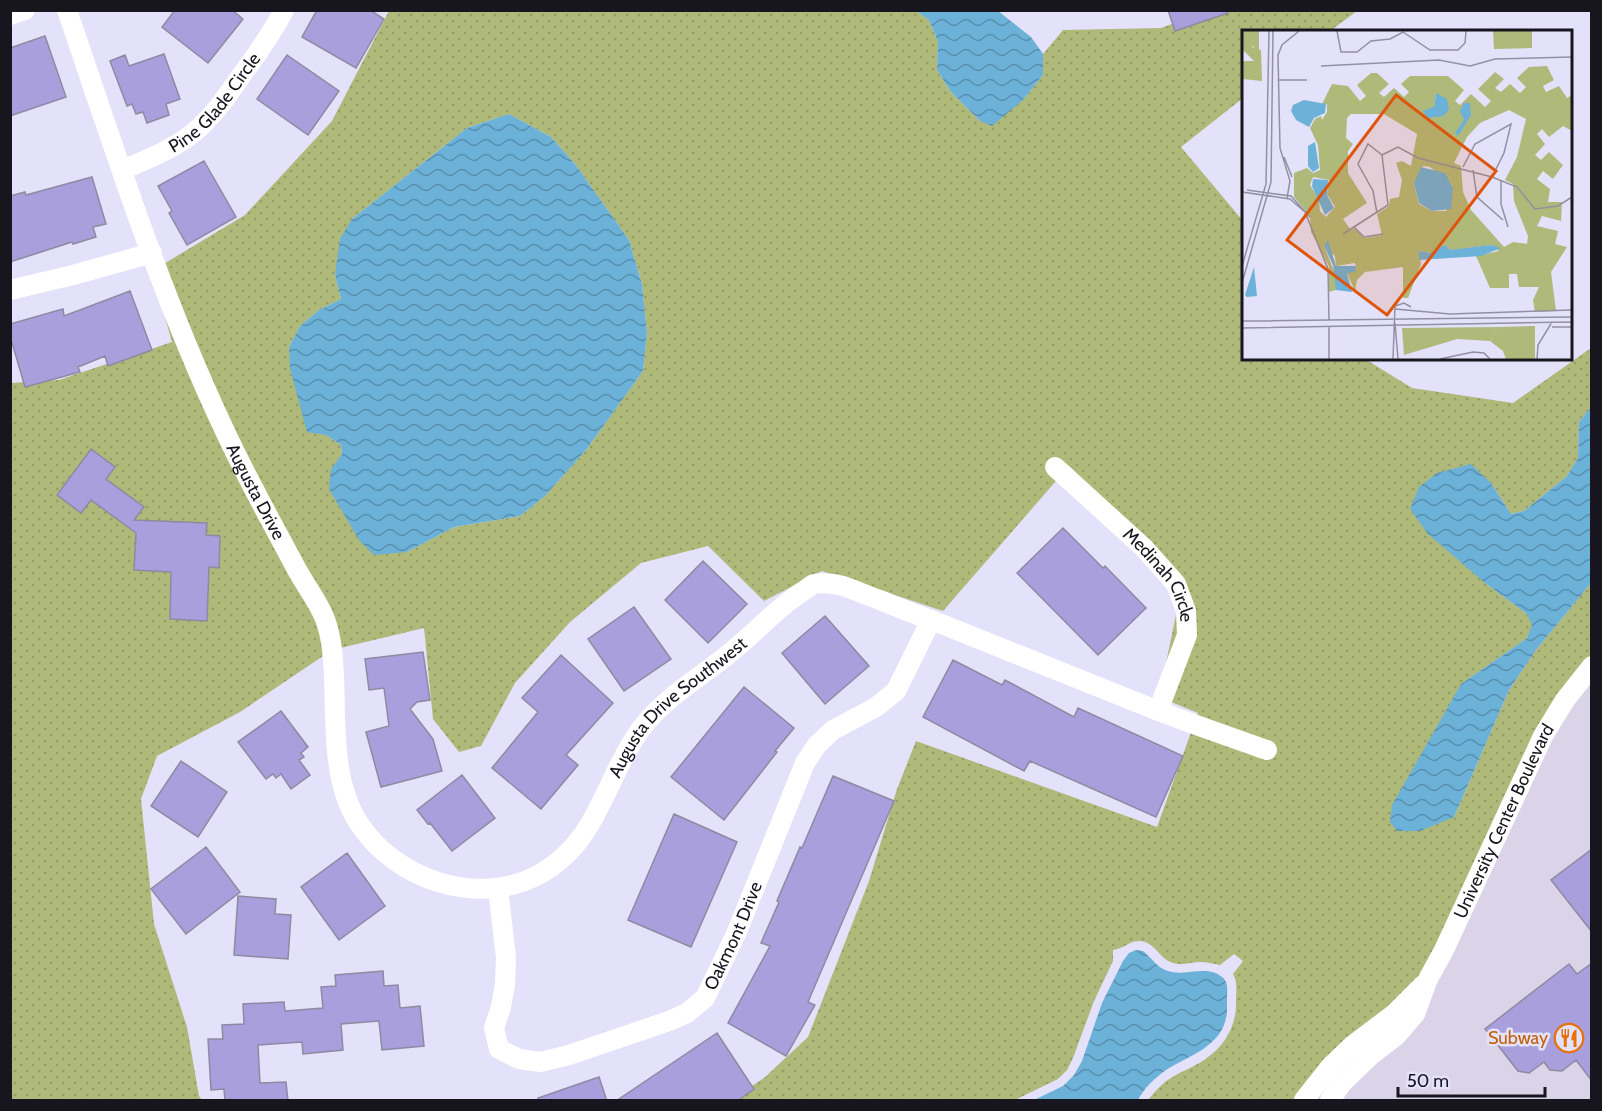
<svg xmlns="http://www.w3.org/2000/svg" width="1602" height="1111" font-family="Cabin,sans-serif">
<defs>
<pattern id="grass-dots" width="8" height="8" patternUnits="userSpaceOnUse" patternTransform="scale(1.5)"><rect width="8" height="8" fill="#afb979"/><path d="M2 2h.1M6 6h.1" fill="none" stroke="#969e68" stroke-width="1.8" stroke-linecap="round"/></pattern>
<pattern id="water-waves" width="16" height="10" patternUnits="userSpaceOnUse" patternTransform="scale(1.5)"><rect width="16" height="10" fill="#6cb1d7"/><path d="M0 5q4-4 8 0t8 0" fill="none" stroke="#588fae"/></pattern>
</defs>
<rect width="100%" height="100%" fill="#e4e2fa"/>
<path fill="#dbd3e8" d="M1591 662V1100H1305Z"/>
<path fill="url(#grass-dots)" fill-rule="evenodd" d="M389 11H916L929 20 938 42 937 70 951 92 980 121 1023 100 1043 75V54L1063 30 1161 28 1207 11H1357L1330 31 1244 32 1243 98 1181 147 1243 221 1244 358 1365 359 1412 388 1513 403 1591 348V407L1579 422 1578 458 1567 476 1524 511 1511 514 1491 483 1485 583 1527 614 1533 625 1527 638 1461 684 1454 817 1509 690 1536 650 1591 583V662L1420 988 1305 1100H1148C1155 1092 1161 1084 1171 1078 1183 1070 1197 1066 1208 1057 1226 1044 1237 1024 1236 1001 1236 991 1238 983 1233 974L1243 961 1234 954 1220 965C1214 964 1207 962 1201 962 1192 962 1182 966 1173 963 1159 959 1155 941 1139 941 1129 941 1123 949 1113 950V961L1094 1001 1073 1058 1067 1070 1058 1079 1015 1100H731L764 1078 808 1037 869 881 897 789 916 741 1157 827 1198 713 1159 697 1183 581 1069 466 943 611 822 571 764 601 708 546 641 563 570 622 515 683 481 746 459 752 433 719 424 628 332 650 240 712 157 756 141 799 154 924 187 1027 199 1096 202 1100H11V383L59 380 172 342 152 271 245 215 332 121ZM509 114 551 137 575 164 629 240 642 284 647 333 643 371 586 450 545 496 520 516 454 527 407 552 332 469 342 454 341 445 326 435 289 347 300 326 319 310 341 299 335 275 352 219 467 128Z"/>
<path fill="url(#water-waves)" d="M916 11H998L1031 37 1043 54V75L1023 100 992 126 980 121 951 92 937 70 938 42 929 20Z
M509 114 551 137 575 164 629 240 642 284 647 333 643 371 586 450 545 496 520 516 454 527 407 552 374 555 359 540 329 489 331 469 342 454 341 445 326 435 307 432 290 369 289 347 300 326 319 310 341 299 335 275 340 239 352 219 467 128Z
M1591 407V583L1536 650 1509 690 1454 817 1420 831H1397L1390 822 1392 805 1461 684 1527 638 1532 625 1527 614 1485 583 1428 534 1410 509 1419 487 1437 473 1471 464 1491 483 1511 514 1524 511 1567 476 1578 458 1579 422Z
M1136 950 1143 951C1152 958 1157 968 1168 971 1185 977 1207 964 1222 977 1229 982 1227 991 1227 998 1227 1003 1227 1008 1227 1012 1224 1046 1190 1055 1166 1070 1155 1078 1144 1088 1138 1100H1034L1063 1086 1074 1075 1082 1061 1102 1003 1123 961 1129 953Z"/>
<path fill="#a99fdd" stroke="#8d8aa1" stroke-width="1.5" d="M175 10H232L243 19 208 63 162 27Z
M317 10H370L384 19 356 68 302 37Z
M1168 10H1227L1228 13 1175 31Z
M45 36 66 97 10 116V48Z
M164 54 180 99 166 104 169 115 147 123 143 112 136 114 132 104 127 106 110 61 125 55 129 66Z
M287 55 339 91 308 135 257 99Z
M204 161 236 217 187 245 169 213 172 211 158 186Z
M92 177 106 224 93 227 96 237 73 244 72 242 10 262V196L25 192 26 195Z
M130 291 152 350 108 366 105 356 78 367 80 372 25 387 10 336V324L63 309 64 316Z
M91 449 115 467 106 479 144 507 134 520 207 523 206 535 220 536 219 568 209 567 207 621 170 619 171 572 134 570 136 533 91 500 81 513 57 495Z
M1063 528 1103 568 1105 566 1146 608 1098 655 1017 573Z
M703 561 747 604 708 643 665 600Z
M634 607 671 659 624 691 588 639Z
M825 616 869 666 825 704 782 653Z
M423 652 430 700 417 702 410 709 433 739 442 771 381 787 366 732 389 726 384 688 369 690 365 659Z
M561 655 613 703 566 755 578 765 541 809 492 768 538 712 522 698Z
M953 660 1002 685 1005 680 1074 717 1078 708 1183 756 1156 817 1030 761 1024 771 923 717Z
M744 687 794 728 775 751 777 752 724 820 671 777Z
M281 711 308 747 301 753 304 757 299 760 310 775 291 789 281 774 276 778 273 774 266 779 238 742Z
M181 761 227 792 198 837 151 806Z
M462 775 495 818 452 851 430 823 428 824 417 810Z
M833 776 894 801 808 1002 815 1005 786 1056 728 1023 770 946 761 943 779 902 777 901 800 847 802 848Z
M674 814 737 842 691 947 628 920Z
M206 847 240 892 186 934 151 889Z
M1592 849V932L1551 880Z
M347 853 385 906 339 940 301 887Z
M238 896 276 899 275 914 291 915 288 959 234 955Z
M1592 963V1081L1576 1060 1562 1071 1550 1070 1544 1062 1529 1073 1518 1071 1485 1029 1569 964 1577 974Z
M383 971 384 986 398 985 400 1008 420 1006 424 1046 382 1050 379 1021 341 1024 343 1050 303 1054 302 1042 258 1045 260 1083 286 1082 288 1101H225L224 1089 211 1090 208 1039H223L222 1025 244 1024 243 1004 284 1002 285 1011 323 1008 321 987 336 986 335 975Z
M717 1033 754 1089 737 1101H616Z
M599 1077 607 1101H538V1098Z"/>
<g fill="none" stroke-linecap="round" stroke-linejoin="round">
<g stroke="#fff" stroke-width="20">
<path id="s1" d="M67 10C115 151 160 293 223 427 245 475 271 521 296 568 305 585 318 601 325 619 332 638 333 657 334 677 336 724 332 781 358 822 395 880 478 908 540 874 599 841 604 780 640 730 666 695 705 675 737 647 760 628 780 605 805 590 808 588 811 585 814 584 821 582 835 584 843 586 855 590 868 596 880 600 901 609 923 617 944 625 1015 653 1085 682 1156 710 1192 724 1230 737 1267 750"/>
<path d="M10 15 25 10"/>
<path id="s2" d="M122 170C146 160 171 150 192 134 213 117 228 95 243 73 258 53 272 33 284 10"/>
<path d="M10 290 73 275 152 253"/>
<path id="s3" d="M1055 467 1144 548 1176 584 1186 611 1187 635 1158 711"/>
<path id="s4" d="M498 888 506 958 505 984 501 1007 494 1028 499 1049 519 1059 540 1062 569 1055 669 1021 687 1013 705 998 736 934 805 763 817 745 833 730 876 707 896 691 931 620"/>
<path d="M1304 1100 1331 1066 1353 1045 1394 1014 1423 985"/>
<path id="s5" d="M1330 1100 1342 1083 1371 1055 1396 1036 1415 1014 1427 981 1444 950 1543 736 1565 700 1592 666"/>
</g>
</g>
<defs>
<g id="restaurant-ring" transform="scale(1.5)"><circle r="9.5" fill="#e4e2fa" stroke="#e8710a" stroke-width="1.5"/><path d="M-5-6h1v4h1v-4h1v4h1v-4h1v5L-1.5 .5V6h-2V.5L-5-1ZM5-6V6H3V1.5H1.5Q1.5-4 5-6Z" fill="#e8710a"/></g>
</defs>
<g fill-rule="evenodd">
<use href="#restaurant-ring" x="1569" y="1038"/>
</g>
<g text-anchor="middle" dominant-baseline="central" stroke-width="5" stroke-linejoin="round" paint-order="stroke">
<g font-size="18" fill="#17161e" stroke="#e4e2fa">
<text stroke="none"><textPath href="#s2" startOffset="117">Pine Glade Circle</textPath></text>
<text stroke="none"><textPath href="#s1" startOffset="518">Augusta Drive</textPath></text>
<text stroke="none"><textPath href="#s3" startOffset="152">Medinah Circle</textPath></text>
<text stroke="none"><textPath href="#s1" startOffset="1298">Augusta Drive Southwest</textPath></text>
<text stroke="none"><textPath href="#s5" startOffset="334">University Center Boulevard</textPath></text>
<text stroke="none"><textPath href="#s4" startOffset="454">Oakmont Drive</textPath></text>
</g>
<g font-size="18" fill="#c56008" stroke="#e4e2fa" text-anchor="end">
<text x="1548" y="1038">Subway</text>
</g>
</g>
<g transform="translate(1242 30)">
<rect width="330" height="330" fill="#e4e2fa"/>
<path d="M0 1H6L10 17 19 20 20 51 0 49V31H12L0 19ZM305 36 312 50 301 56 304 62 317 56 325 68 330 65V101L321 96 307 107 300 99 295 104 303 114 293 125 299 130 307 122 321 135 311 149 301 141 295 149 308 159 306 172H320L319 191 300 186 295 196 316 201 313 214 325 217 309 242 314 281 293 282 291 270 297 257H277L275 244H267V258H248L234 226 257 221 249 215 189 223 177 221 179 234 166 268H161V237L123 242 115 250 113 261 105 243 114 238 113 233 94 236 93 226 82 216 96 252 94 260 86 262 87 236 69 202 68 186 52 167V143L65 138 71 143 78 140 76 115 68 98 73 89 79 86 80 90 85 82V74H80L90 54 106 56 118 71 124 66 115 55 129 43H135L147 54 137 63 142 67 152 58 162 67 167 62 159 54 168 46H206L222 60 213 71 218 75 229 64 243 77 249 71 236 59 253 42 262 49 253 58 259 62 268 54 278 63 284 57 275 48 287 37ZM194 63 206 77 202 85H191ZM267 80 284 89 275 127 263 150 271 154 272 171 286 206 285 214 271 212 262 217 229 180 221 162 219 136 212 133 225 107 238 93ZM109 84H142L175 104 169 136 160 131 154 133 160 150 157 167 148 169 147 176 135 184 140 205 122 208 113 198 109 200 101 189 125 173 106 143V121L111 114 104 108 105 88ZM181 136 188 137 210 155 204 181H190L177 174 172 153ZM71 147 87 150 85 164 93 177 84 187 78 181 77 169 68 155Z" fill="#afb979" fill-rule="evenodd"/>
<path d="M6 1H17V22L6 12ZM257 297 248 311 215 309 162 325 160 298Z" fill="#afb979"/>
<path d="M251 1H290V18L252 19ZM293 296V329H264L261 321 248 311 257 297Z" fill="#afb979"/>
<path d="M194 63 205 69 207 80 201 86 186 88 181 81 192 77ZM62 70 84 74 83 83 72 88 67 97 54 90 49 81 51 75ZM222 73H228L229 85 216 106 213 103 222 90 218 81ZM73 112 77 138 71 142 66 136V116ZM179 137 203 143 211 158 209 179 190 181 177 173 172 153ZM71 149 86 150 85 165 92 178 83 185 70 156ZM86 210 94 236H114L113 242 105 243 110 262 94 260 91 235 82 216ZM203 215 208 220 249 215 259 218 239 226 177 230V221L189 223ZM12 237 15 266 5 267 3 265Z" fill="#6cb1d7"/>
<path fill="none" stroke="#9290a2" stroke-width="1.5" d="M95 1 99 22H115L129 11 148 9 161 2 188 20H216L223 13 224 1M79 36 197 30 228 36 253 29 330 27M37 50H65M140 125 156 117 176 128 250 147 275 157 293 179 316 176 330 167M42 127 50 147M221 137 233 114 269 94 262 123 250 147M231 140 235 167 261 190M259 150V174L266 197M5 160 49 166 68 187M0 162 48 169 63 182 86 239 87 290M45 168 48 151 38 118 36 25 40 15 57 1M135 183 131 161 116 134 126 114 140 125M112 197 122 207 141 204M101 204 146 175 140 125M0 236 24 154 27 1M0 253 29 152 31 1M153 279 208 284 330 280M0 291 330 287M153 293 156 329M310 297H330M0 298 330 292M87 329V297M151 329 153 276 162 273 169 277M198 329 231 322 242 323 248 329M295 329 296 315 310 292"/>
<path fill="#de560d" fill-opacity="0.15" stroke="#de560d" stroke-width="3" d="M154 65 254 141 145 285 45 210Z"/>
<rect width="330" height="330" fill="none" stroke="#17161e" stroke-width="3"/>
</g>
<rect width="1602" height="1111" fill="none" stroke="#17161e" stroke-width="24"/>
<path d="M1398 1087v9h147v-9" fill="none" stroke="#17161e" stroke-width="3"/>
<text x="1407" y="1087" font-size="18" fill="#17161e" stroke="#e4e2fa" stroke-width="4.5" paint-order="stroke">50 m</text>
</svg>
